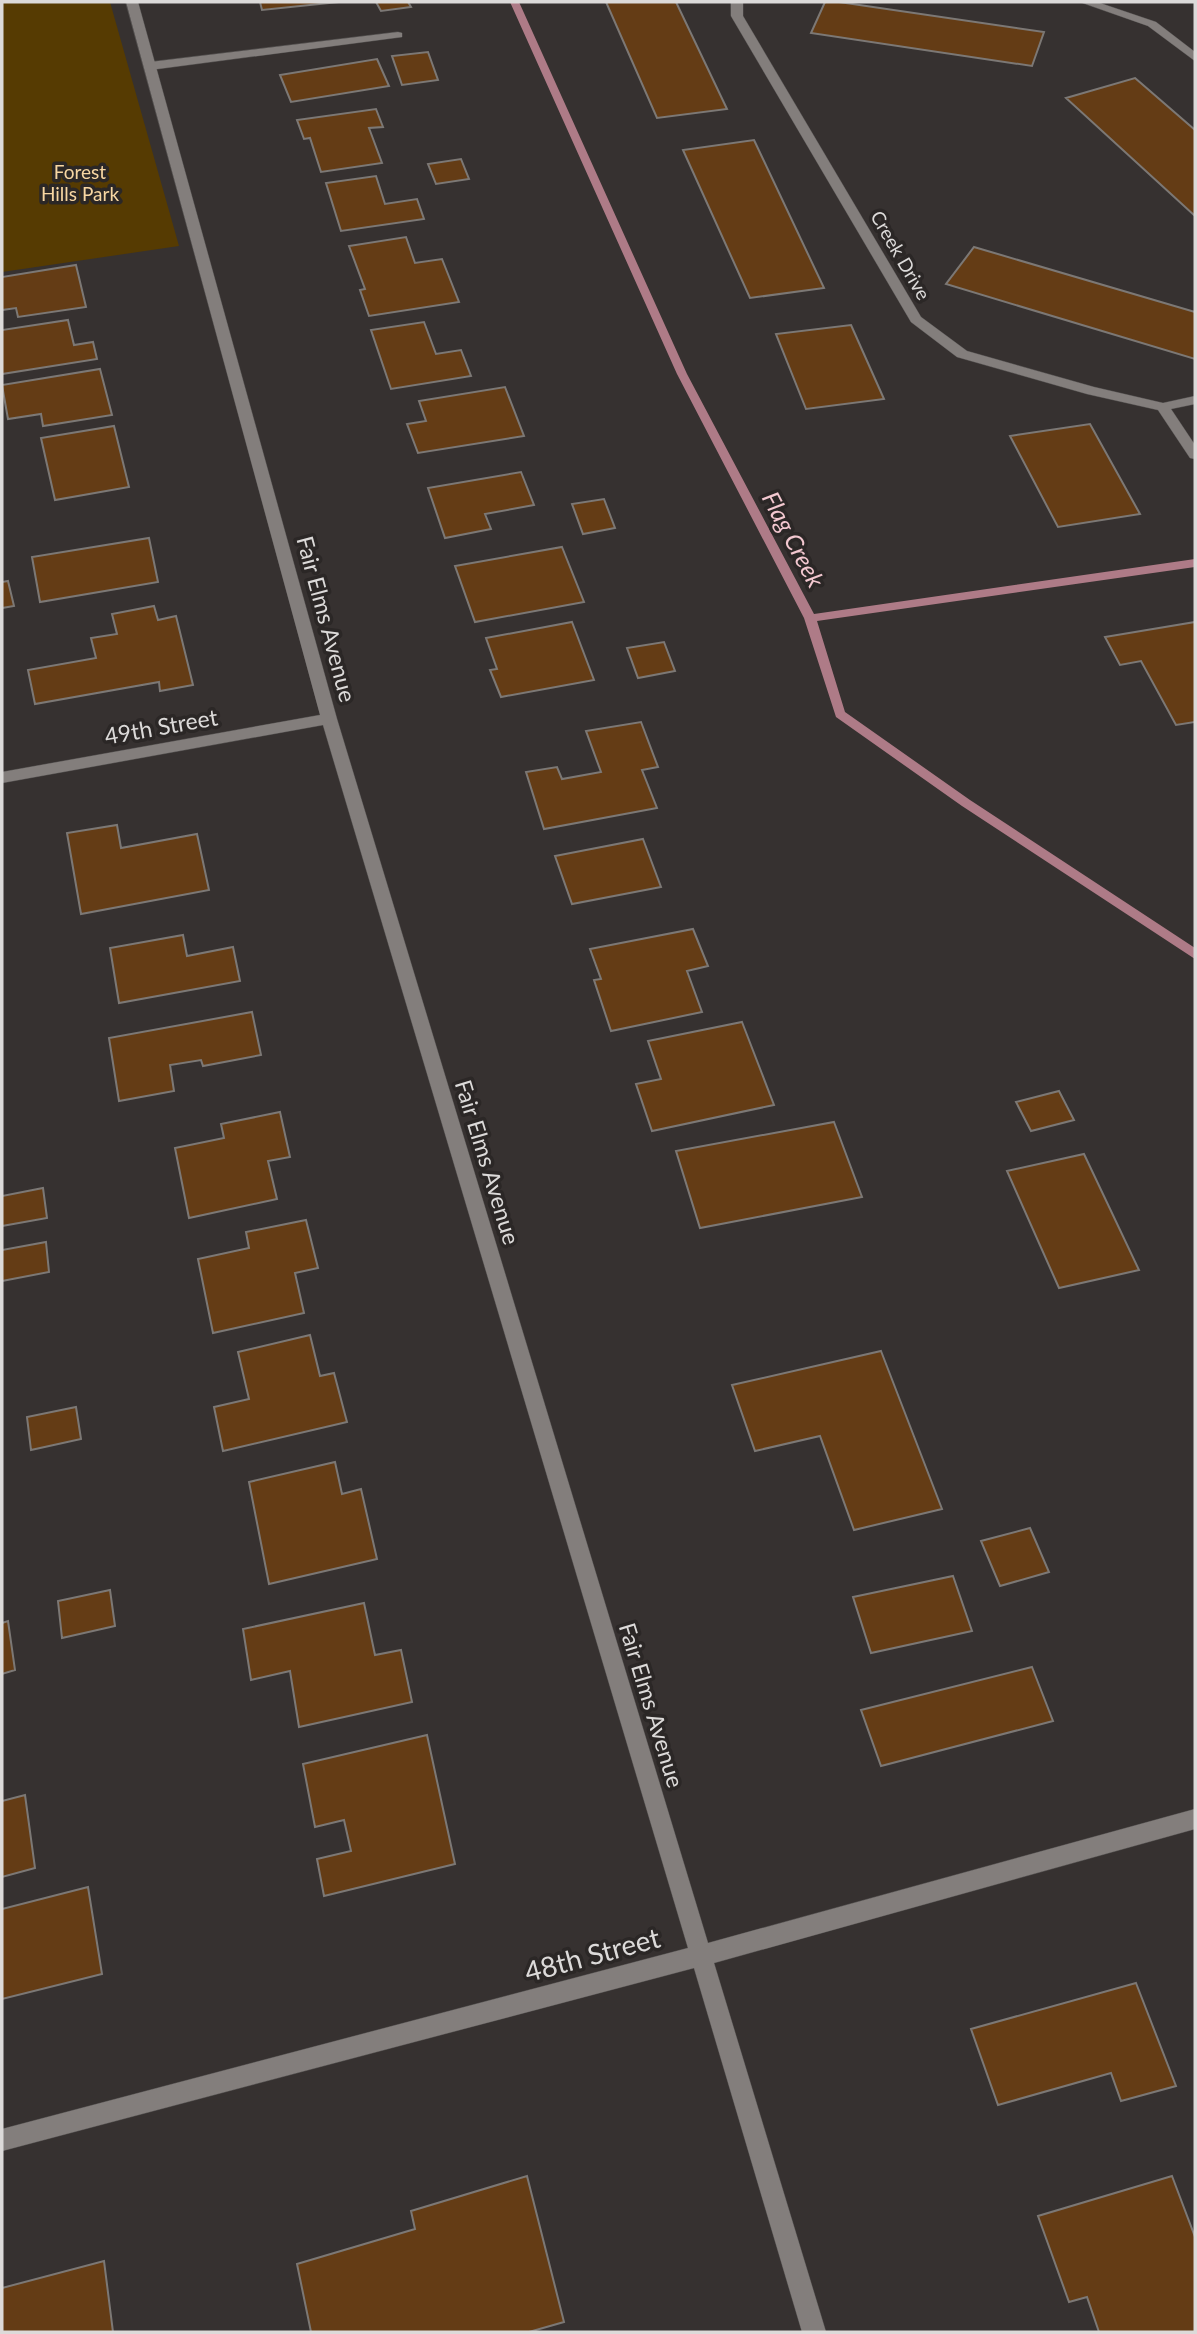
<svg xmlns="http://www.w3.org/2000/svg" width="1197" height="2334" font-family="Lato,sans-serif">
<rect width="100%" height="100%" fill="#363130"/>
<path fill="#563b02" d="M2 2H110L179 246 2 272Z"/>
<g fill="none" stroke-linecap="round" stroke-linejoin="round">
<path fill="#ae7b87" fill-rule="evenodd" d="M510 2H519L687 374 814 614 1195 559V567L817 621 845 712 970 800 1195 948V959L962 806 836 717 804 618 677 374Z"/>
</g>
<path fill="#643c15" stroke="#7c7875" stroke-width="2" d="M260 2H339L262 10Z
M376 2H408L411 7 381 11Z
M606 2H676L727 109 657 118Z
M825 2H839L1044 32 1032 66 811 33Z
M428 52 438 80 402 85 392 56Z
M377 59 389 86 291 102 280 75Z
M1135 78 1195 130V216L1066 98Z
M376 109 383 127 369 128 382 163 321 172 310 138 304 139 297 120Z
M754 140 824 288 750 298 683 150Z
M461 159 469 179 436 184 428 164Z
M376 176 385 204 417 199 424 219 341 231 326 183Z
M406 237 415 263 442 259 459 302 369 316 360 290 365 289 349 246Z
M974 247 1195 312V359L946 284Z
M76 265 86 307 18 317 16 308 2 310V277Z
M68 320 74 345 93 342 97 359 2 374V330Z
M424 322 436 354 461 350 471 376 391 389 371 330Z
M851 325 884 399 806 409 776 334Z
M100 369 112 415 43 426 41 414 8 419 2 385Z
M505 387 524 436 418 453 407 424 426 421 419 401Z
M1090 424 1140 514 1058 527 1010 436Z
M114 426 129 487 55 500 41 438Z
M521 472 534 505 485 514 491 529 445 538 428 488Z
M604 499 615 528 583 534 572 504Z
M149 538 158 582 40 602 32 557Z
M562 547 584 602 475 622 455 566Z
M8 581 14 606 2 608V582Z
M154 606 158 620 176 616 193 685 160 691 159 682 35 704 28 670 96 658 91 638 117 634 112 614Z
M572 622 594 680 501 697 490 670 497 669 486 638Z
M1195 622V722L1176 725 1141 661 1120 665 1105 637Z
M664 642 675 671 638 678 627 648Z
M641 722 658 767 642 770 657 808 544 829 526 772 557 767 562 779 601 772 586 731Z
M117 825 121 848 197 834 209 890 81 914 67 833Z
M643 839 661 887 572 904 555 856Z
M693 929 708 966 687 971 702 1012 611 1031 594 980 601 979 590 949Z
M183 935 187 956 233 947 240 981 119 1003 110 948Z
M252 1012 261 1055 203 1066 201 1060 170 1065 174 1091 119 1101 109 1038Z
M742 1022 774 1105 652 1131 636 1084 661 1079 648 1041Z
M1059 1091 1074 1120 1031 1131 1016 1102Z
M280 1112 290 1157 268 1161 277 1199 189 1218 175 1148 224 1138 221 1124Z
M834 1122 862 1197 700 1228 676 1151Z
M1084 1154 1139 1270 1059 1288 1007 1171Z
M43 1188 47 1218 2 1226V1196Z
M306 1220 318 1268 295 1273 304 1313 213 1333 198 1259 249 1248 246 1232Z
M46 1242 49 1272 2 1281V1250Z
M310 1335 320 1376 334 1373 347 1422 223 1451 214 1407 249 1399 238 1352Z
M881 1351 942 1509 854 1530 820 1436 755 1451 732 1385Z
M76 1407 81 1439 31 1450 27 1417Z
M335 1462 342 1494 361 1489 377 1559 269 1584 249 1482Z
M1030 1528 1049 1572 1000 1586 981 1541Z
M953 1576 972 1631 871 1653 853 1597Z
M110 1590 115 1626 62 1638 58 1601Z
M364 1603 375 1655 401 1650 412 1702 299 1727 290 1671 251 1680 243 1629Z
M8 1621 15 1670 2 1674V1623Z
M1032 1667 1053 1721 881 1766 861 1710Z
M427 1735 455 1864 324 1896 317 1859 351 1851 344 1820 315 1827 303 1764Z
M25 1795 35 1868 2 1877V1801Z
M88 1887 102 1974 2 1999V1909Z
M1136 1983 1176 2086 1121 2101 1111 2073 998 2105 971 2029Z
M527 2176 564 2322 529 2332H311L297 2264 415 2229 411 2211Z
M1172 2176 1195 2237V2332H1099L1087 2297 1069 2302 1038 2216Z
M104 2261 113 2332H2V2288Z"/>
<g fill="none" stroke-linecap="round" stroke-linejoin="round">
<g stroke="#524f4e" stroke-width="1">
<path id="lane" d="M398 32 402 33V37L150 70 144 66 150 62Z"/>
</g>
<g stroke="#524f4e" stroke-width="1">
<path id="street" d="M126 2H138L337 719 708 1943 1195 1809V1829L714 1963 826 2332H802L694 1968 2 2151V2129L688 1948 323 725 2 783V772L320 715Z
M731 2H743V16L921 317 967 351 1094 387 1163 403 1195 396V404L1171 409 1195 445V459L1190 458 1158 410 1087 394 957 357 911 322 731 16Z
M1080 2H1097L1156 22 1195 52V61L1148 26Z"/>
</g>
<use href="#lane" fill="#837e7c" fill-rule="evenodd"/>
<use href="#street" fill="#837e7c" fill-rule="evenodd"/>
</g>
<g text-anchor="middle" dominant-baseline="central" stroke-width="7" stroke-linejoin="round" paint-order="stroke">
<g font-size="19" fill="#f7d6a2" stroke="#2b2726">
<text x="80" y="171">Forest<tspan x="80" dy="22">Hills Park</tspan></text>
</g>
<g font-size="19" fill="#dcdad9" stroke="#2b2726">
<text transform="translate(901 255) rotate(60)">Creek Drive</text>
</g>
<g font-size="23" fill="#dcdad9" stroke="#2b2726">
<text transform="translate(327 619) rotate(75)">Fair Elms Avenue</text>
<text transform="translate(161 726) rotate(-10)">49th Street</text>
<text transform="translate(488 1162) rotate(73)">Fair Elms Avenue</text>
<text transform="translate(652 1705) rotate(73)">Fair Elms Avenue</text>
</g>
<g font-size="24" font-style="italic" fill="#f3c8d0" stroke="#2b2726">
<text transform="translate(794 539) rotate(62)">Flag Creek</text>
</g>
<g font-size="28" fill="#dcdad9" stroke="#2b2726">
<text transform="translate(592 1954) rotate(-15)">48th Street</text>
</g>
</g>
<rect width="1197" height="2334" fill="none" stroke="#dcdad9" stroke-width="7"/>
</svg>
